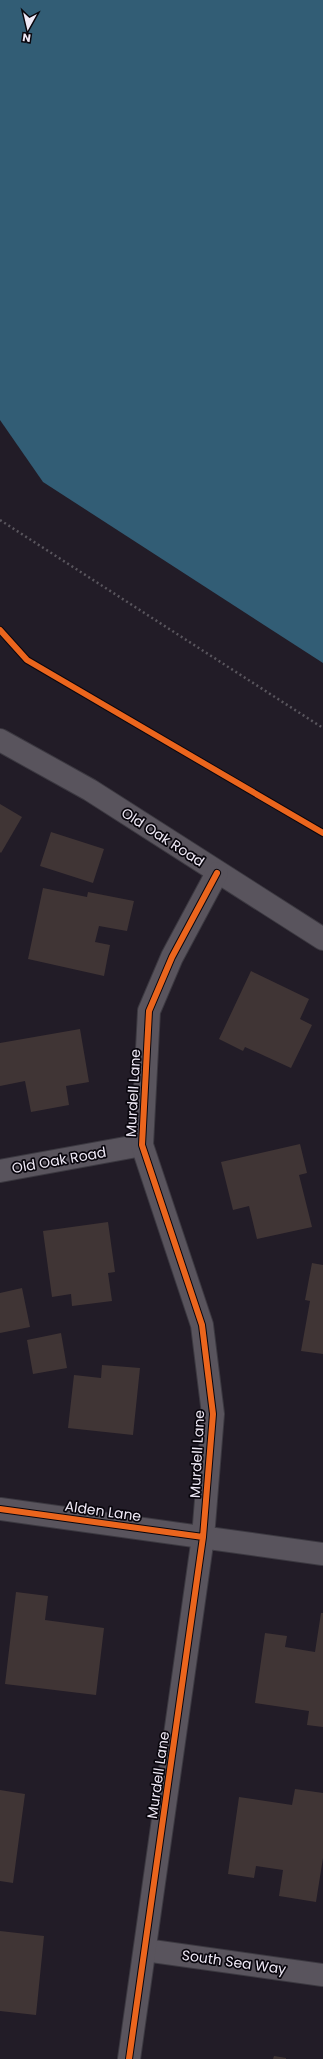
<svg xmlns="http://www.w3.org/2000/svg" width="323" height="2059" font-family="Poppins,sans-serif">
<rect width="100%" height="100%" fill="#221c27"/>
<path fill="#325d75" d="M0 0H323V663L43 482 0 420Z"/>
<path fill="#403535" d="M0 804 22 817 1 853 0 852Z
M51 832 104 849 93 883 40 866Z
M43 888 87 897 88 892 134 901 127 931 99 926 95 942 110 945 104 976 28 959Z
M251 971 309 999 300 1019 312 1025 291 1068 245 1047 243 1051 219 1039Z
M80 1029 89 1082 66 1086 69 1105 31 1112 25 1081 0 1086V1043Z
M300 1144 307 1173 299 1175 312 1227 257 1239 249 1206 233 1210 221 1162Z
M108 1222 115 1272 108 1273 112 1301 72 1306 71 1294 52 1297 43 1231Z
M312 1263 323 1265V1354L301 1351 310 1301 305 1300Z
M22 1288 30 1327 0 1333V1293Z
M61 1333 67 1368 33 1374 27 1340Z
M102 1365 140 1368 133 1435 68 1428 74 1375 101 1378Z
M16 1592 48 1596 45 1620 104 1628 96 1695 5 1684Z
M321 1613H323V1727L307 1725 309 1711 255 1703 265 1633 287 1636 285 1647 315 1652Z
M295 1789 323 1793V1858L316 1902 279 1896 283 1870 256 1866 254 1878 228 1874 239 1797 292 1805Z
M0 1790 25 1794 13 1883 0 1881Z
M0 1931 44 1936 36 2015 0 2011Z
M274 2056 286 2058V2059H273Z"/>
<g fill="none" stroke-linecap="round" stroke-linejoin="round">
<g stroke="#3c3941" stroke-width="24">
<path id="minor" d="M0 740 90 790 323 939
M0 1171 142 1145
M145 1950 323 1975"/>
</g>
<g stroke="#3c3941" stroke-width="24">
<path id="tertiary" d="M0 1509 323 1554
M129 2059 203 1537 213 1414 202 1325 142 1145 149 1011 172 957 217 873"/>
</g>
<path stroke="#59555d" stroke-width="2.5" stroke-dasharray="2 3" stroke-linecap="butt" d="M0 520 323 728"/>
<use href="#minor" stroke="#59545d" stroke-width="22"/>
<use href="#tertiary" stroke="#59545d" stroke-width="22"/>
<g stroke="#09060d" stroke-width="8">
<path id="cycleway" d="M0 630 27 660 323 833
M0 1509 203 1537
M129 2059 203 1537 213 1414 202 1325 142 1145 149 1011 172 957 217 873"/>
</g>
<use href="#cycleway" stroke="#eb651d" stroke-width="6"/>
</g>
<g text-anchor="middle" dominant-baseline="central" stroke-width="3.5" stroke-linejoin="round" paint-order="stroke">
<g font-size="14" fill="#efe9f6" stroke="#09060d">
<text transform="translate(163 837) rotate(33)">Old Oak Road</text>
<text transform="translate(133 1093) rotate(-87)">Murdell Lane</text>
<text transform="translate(59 1160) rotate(-10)">Old Oak Road</text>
<text transform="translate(197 1454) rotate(-87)">Murdell Lane</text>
<text transform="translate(103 1511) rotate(8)">Alden Lane</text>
<text transform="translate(158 1775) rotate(-82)">Murdell Lane</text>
<text transform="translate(234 1962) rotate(8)">South Sea Way</text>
</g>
</g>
<g transform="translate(28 28) rotate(188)" stroke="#09060d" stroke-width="3" paint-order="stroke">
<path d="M0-3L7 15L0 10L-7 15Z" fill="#efe9f6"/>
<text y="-6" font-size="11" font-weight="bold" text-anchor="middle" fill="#efe9f6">N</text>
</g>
</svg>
